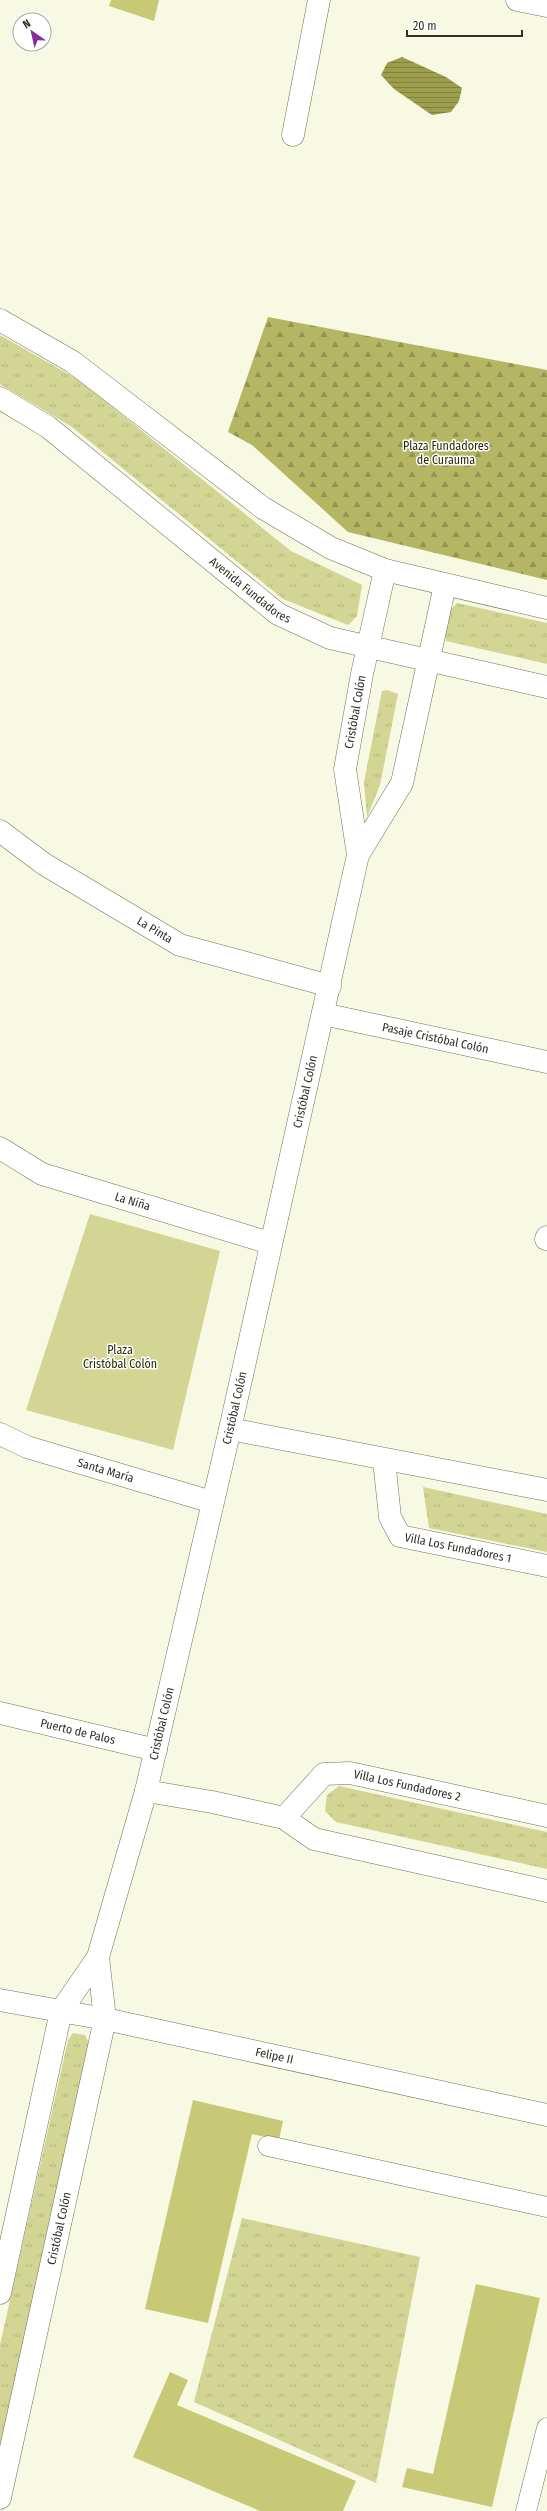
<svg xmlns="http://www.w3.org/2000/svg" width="547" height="2511" font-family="'Fira Sans Condensed',sans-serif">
<defs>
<pattern id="grass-tufts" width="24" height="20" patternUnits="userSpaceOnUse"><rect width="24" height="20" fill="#d2d593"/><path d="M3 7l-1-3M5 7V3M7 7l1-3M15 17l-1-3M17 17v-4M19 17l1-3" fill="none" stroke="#b5b77f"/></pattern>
<pattern id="forest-firs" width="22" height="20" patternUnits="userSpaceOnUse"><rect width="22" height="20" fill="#b4b663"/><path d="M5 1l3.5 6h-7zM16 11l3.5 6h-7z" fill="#939452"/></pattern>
<pattern id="water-rules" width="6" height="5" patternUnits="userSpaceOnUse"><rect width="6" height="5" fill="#9c9e4b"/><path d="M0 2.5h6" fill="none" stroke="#80813e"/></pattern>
</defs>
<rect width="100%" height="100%" fill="#f7f9e2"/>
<path fill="url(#grass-tufts)" d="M0 335 79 380 291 551 362 585 357 616 348 625 283 599 72 427 0 384Z
M457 603 547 623V664L446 641 443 618Z
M387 690 398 694 380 785 367 817 364 782 382 691Z
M423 1487 547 1514V1552L429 1528Z
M339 1786 547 1832V1869L336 1822 325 1811 327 1795Z
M73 2033 85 2035 89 2043 0 2446V2345L68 2040Z
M242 2218 420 2257 376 2483 194 2402Z"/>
<path fill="url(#forest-firs)" d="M268 317 547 370V580L348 532 252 445 228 432Z"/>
<path fill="#d2d593" d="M90 1214 220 1251 173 1450 26 1410Z"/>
<path fill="url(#water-rules)" d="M402 57 446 77 462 88 459 101 451 112 432 115 394 89 381 75 387 63Z"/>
<path fill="#c7c976" d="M111 0H159L154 21 109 6Z
M193 2100 283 2121 279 2140 252 2134 208 2323 145 2309Z
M476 2284 540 2298 492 2507 402 2487 407 2468 433 2474Z
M170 2372 188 2380 177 2405 356 2481 343 2511H260L133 2457Z"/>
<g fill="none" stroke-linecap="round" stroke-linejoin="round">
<g stroke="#6f705c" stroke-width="21">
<path id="service" d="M268 2146 547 2207
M526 2511 547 2428"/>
</g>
<g stroke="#6f705c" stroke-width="23">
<g id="minor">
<path d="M517 0 547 6"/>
<path d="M293 135 319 0"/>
<path id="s1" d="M0 831 44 864 180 945 330 986"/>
<path id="s2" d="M323 1014 547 1062"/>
<path id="s3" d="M0 1148 42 1174 270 1243"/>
<path d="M546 1239 547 1237"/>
<path d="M230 1429 547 1490"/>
<path id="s4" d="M0 1434 27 1447 212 1502"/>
<path id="s5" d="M384 1460 390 1517 400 1536 547 1566"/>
<path id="s6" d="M0 1713 156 1750"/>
<path d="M146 1791 212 1802 284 1818 314 1839 547 1891"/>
<path id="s7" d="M284 1818 324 1774 350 1773 547 1816"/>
<path id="s8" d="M0 2000 105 2019 547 2115"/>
</g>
</g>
<g stroke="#6f705c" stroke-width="23">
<g id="tertiary">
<path d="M0 320 73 362 263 508 331 548 385 570 547 608"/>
<path id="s9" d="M0 398 48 427 278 614 330 638 547 687"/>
<path id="s10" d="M358 855 345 769 362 674 385 570"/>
<path id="s11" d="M0 2293 61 2011 98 1957 146 1791 230 1429 358 855 402 783 445 585"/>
<path id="s12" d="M0 2498 105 2019 98 1957"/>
</g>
</g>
<use href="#service" stroke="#fff" stroke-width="20"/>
<use href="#minor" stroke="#fff" stroke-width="22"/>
<use href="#tertiary" stroke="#fff" stroke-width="22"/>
</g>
<g text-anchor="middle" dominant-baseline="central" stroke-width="3" stroke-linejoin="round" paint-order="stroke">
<g font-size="12" fill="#2c2c07" stroke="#fff">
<text x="446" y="446">Plaza Fundadores<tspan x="446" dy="14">de Curauma</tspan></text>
<text x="120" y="1350">Plaza<tspan x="120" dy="14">Cristóbal Colón</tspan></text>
</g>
<g font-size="12" fill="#303028" stroke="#fff">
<text stroke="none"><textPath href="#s9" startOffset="316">Avenida Fundadores</textPath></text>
<text stroke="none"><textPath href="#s10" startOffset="145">Cristóbal Colón</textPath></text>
<text stroke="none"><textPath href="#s1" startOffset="184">La Pinta</textPath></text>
<text stroke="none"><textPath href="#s2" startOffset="115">Pasaje Cristóbal Colón</textPath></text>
<text stroke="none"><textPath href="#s11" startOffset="1244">Cristóbal Colón</textPath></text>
<text stroke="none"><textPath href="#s3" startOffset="144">La Niña</textPath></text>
<text stroke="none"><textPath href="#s11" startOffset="920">Cristóbal Colón</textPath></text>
<text stroke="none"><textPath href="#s4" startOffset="112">Santa María</textPath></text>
<text stroke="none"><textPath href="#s5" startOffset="138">Villa Los Fundadores 1</textPath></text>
<text stroke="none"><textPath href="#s11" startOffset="596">Cristóbal Colón</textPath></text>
<text stroke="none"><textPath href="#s6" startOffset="80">Puerto de Palos</textPath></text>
<text stroke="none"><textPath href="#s7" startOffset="144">Villa Los Fundadores 2</textPath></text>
<text stroke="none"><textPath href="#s8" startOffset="280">Felipe II</textPath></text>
<text stroke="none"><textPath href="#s12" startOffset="276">Cristóbal Colón</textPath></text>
</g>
</g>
<g transform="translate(32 32) rotate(326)"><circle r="19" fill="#ffffff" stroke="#acaca9"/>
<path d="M0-3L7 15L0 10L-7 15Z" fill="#872d9a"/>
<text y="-6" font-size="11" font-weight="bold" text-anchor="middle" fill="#303028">N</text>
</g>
<path d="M407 30v6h115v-6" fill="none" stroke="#303028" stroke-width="2"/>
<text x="413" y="30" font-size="12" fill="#303028" stroke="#ffffff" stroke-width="3" paint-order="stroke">20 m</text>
</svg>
